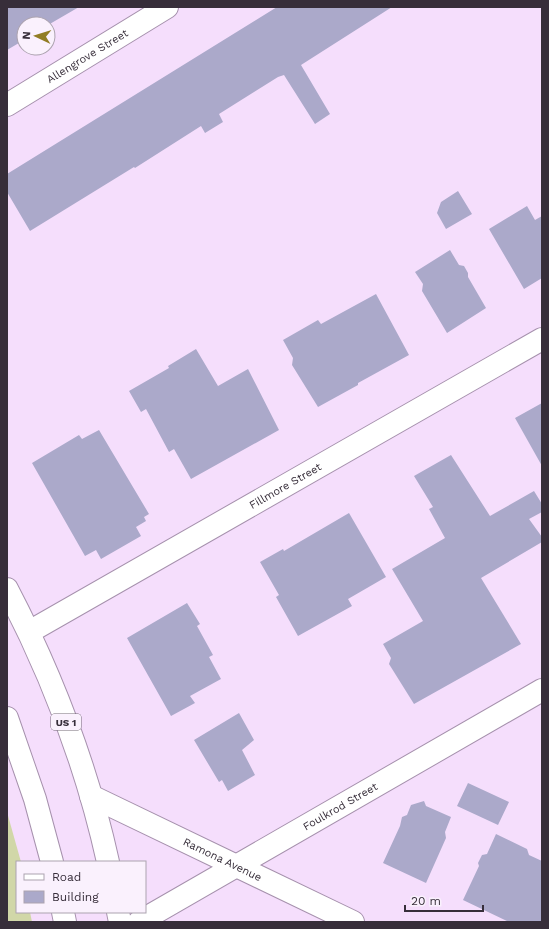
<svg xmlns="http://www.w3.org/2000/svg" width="549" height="929" font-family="'Work Sans',sans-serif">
<rect width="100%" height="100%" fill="#f5defc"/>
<path fill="#d1d7a8" d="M7 812 21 862H17V912H30L32 922H7Z"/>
<path fill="#aba9ca" d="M7 7H79L48 25V24H24V40L7 50Z
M277 7H392L301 65 330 114 315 124 284 75 278 77 219 114 223 122 205 133 201 126 135 168 134 167 30 231 7 192V174Z
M458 191 472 214 446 229 437 213 441 202Z
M527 206 535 220 542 216V278L524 289 489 229Z
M450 250 459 265 464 266 468 273V277L486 308 447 333 422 291 423 284 415 272Z
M376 294 409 355 358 383V385L318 407 292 365 293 358 283 340 318 320 321 324Z
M196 349 218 386 248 369 279 430 191 479 174 449 169 452 146 409 141 412 129 391 169 368 168 366Z
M542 403V466L515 418Z
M99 430 149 514 144 517 146 521 136 527 141 536 101 559 96 550 85 556 32 463 79 435 82 439Z
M451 455 490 516 534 491 542 504V512L529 519 542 537V542L481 578 521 644 414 704 389 664 391 658 383 644 423 621 392 569 445 538 429 509 433 507 414 476Z
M349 513 386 577 348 599 352 606 298 636 276 597 279 595 260 562 283 549 284 551Z
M187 603 200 624 197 626 213 655 209 657 221 679 190 696 195 703 171 716 127 638Z
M239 713 254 740 242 750 255 775 228 791 222 780 219 782 194 740Z
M468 783 509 802 498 825 457 806Z
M424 801 426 806 451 817 445 832 446 838 426 883 383 863 400 826 402 817 407 815 411 805Z
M496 834 527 849 529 855 542 861V922H509L463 900 479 866 478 863 482 855 487 854Z"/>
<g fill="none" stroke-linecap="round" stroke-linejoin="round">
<g stroke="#a691ad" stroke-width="24">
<g id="street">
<path id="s1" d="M7 105 167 7"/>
<path id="s2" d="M29 632 542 339"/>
<path id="s3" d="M91 796 353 922"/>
<path id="s4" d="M139 922 542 690"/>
</g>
</g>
<g stroke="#a691ad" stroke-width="24">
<path id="highway" d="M7 589C52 675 87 767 108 862
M7 718 35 799 52 862
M63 912 65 922
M118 912 120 922"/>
</g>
<use href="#street" stroke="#fff" stroke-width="22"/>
<use href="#highway" stroke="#fff" stroke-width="22"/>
</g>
<g text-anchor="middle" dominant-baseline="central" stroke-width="3" stroke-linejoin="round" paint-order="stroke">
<rect fill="#faf1fd" stroke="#726874" stroke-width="1" x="51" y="714" width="30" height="16" rx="3"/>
<g font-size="10" font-weight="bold" fill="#372e3a">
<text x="66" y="722">US 1</text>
</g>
<g font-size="11" fill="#372e3a" stroke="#faf1fd">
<text stroke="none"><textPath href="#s1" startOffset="94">Allengrove Street</textPath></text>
<text stroke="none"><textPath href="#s2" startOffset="295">Fillmore Street</textPath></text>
<text stroke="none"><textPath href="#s4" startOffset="232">Foulkrod Street</textPath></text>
<text stroke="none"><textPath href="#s3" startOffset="146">Ramona Avenue</textPath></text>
</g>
</g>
<rect width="549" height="929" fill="none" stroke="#372e3a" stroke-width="16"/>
<rect x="16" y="861" width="130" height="52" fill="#faf1fd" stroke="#aca3af"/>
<rect x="24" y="874" width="20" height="6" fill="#ffffff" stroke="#aca3af"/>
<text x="52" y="881" font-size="12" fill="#372e3a">Road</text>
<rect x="24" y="891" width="20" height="12" fill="#aba9ca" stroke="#aca3af"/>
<text x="52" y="901" font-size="12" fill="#372e3a">Building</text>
<g transform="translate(36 36) rotate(274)"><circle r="19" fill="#faf1fd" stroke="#aca3af"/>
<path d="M0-3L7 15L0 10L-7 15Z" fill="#927d24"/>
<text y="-6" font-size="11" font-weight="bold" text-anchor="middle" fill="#372e3a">N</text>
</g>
<path d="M405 905v6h78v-6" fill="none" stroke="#372e3a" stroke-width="2"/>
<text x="411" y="905" font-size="12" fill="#372e3a" stroke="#faf1fd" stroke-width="3" paint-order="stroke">20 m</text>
</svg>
